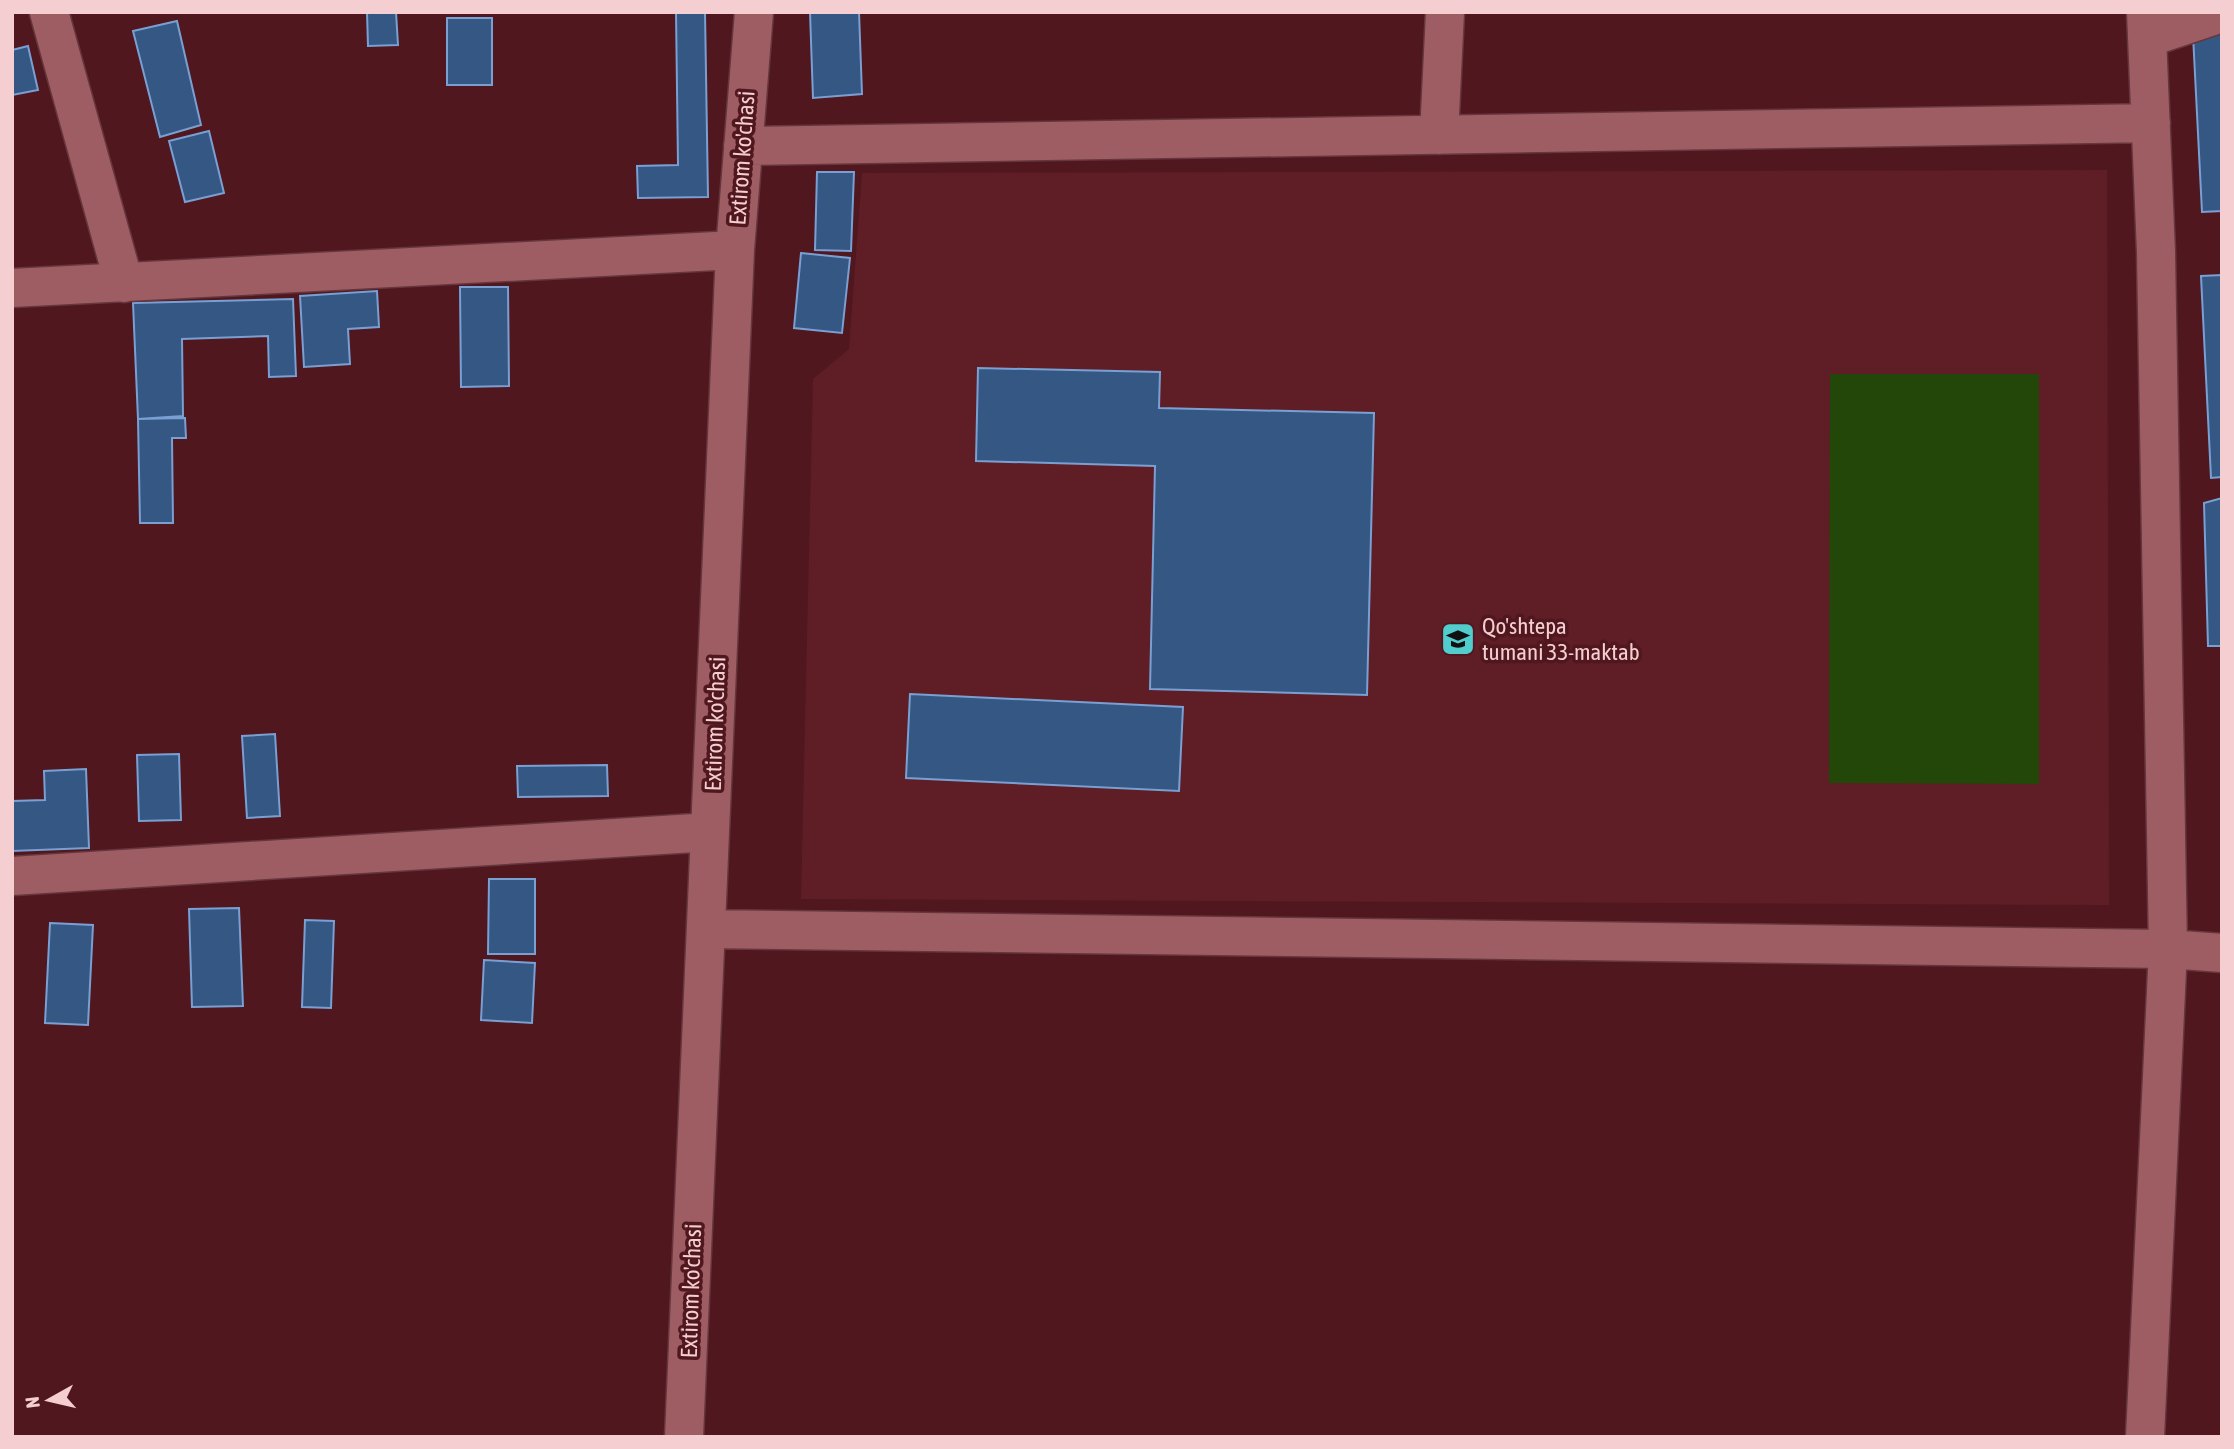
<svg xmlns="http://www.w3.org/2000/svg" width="2234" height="1449" font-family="'Asap Condensed',sans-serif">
<rect width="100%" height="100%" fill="#50171f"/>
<path fill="#5f1e26" d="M2107 170 2109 905 801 899 813 379 849 349 862 173Z"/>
<path fill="#224708" d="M1830 374H2039V784L1829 783Z"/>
<path fill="#345784" stroke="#7a9fd2" stroke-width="2" d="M367 12H396L398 45 368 46Z
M676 12H705L708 197 638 198 637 166 678 165Z
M810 12H859L862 94 813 98Z
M447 18H492V85H447Z
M177 21 201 125 160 137 133 31Z
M2222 33V211L2202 212 2193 35Z
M28 46 38 90 12 95V50Z
M209 131 224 193 185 202 169 141Z
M817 172H854L851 251 815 250Z
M801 253 850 258 842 333 794 328Z
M2222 275V477L2211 478 2201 276Z
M460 287H508L509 386 461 387Z
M377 291 379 327 348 329 350 364 304 367 300 296Z
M293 299 296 376 269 377 268 336 182 339 183 416 138 419 133 303Z
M978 368 1160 372 1159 408 1374 413 1367 695 1150 689 1155 466 976 461Z
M185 418 186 438H172L173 523H140L138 419Z
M2222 498V646H2208L2204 503Z
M910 694 1183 707 1179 791 906 778Z
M275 734 280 816 247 818 242 736Z
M179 754 181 820 139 821 137 755Z
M607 765 608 796 518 797 517 766Z
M86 769 89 848 12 851V801L45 800 44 771Z
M489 879H535V954H488Z
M239 908 243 1006 192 1007 189 909Z
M305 920 334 921 331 1008 302 1007Z
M50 923 93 925 88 1025 45 1023Z
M484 960 535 963 532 1023 481 1020Z"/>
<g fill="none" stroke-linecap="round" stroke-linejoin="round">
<g stroke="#65363c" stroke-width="41">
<path id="minor" d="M49 12 124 283
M2147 38 2222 13
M1439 135 1445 12
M743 146 2151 123
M12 288 735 250
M12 876 710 832
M706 929 2168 949 2222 953
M684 1437 735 250 754 12
M2145 1437 2168 949 2156 252 2146 12"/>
</g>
<use href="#minor" stroke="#9e5d62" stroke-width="38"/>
</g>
<defs>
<g id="school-square" transform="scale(1.75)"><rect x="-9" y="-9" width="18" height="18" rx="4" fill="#52cdce" stroke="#50171f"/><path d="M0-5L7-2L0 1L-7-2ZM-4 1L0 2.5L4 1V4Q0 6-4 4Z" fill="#111"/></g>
</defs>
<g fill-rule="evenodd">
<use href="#school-square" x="1458" y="639"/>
</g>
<g text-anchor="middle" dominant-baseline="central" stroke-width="7" stroke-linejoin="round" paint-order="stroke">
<g font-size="23" fill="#f4ced0" stroke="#50171f">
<text transform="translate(742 158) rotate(-86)">Extirom ko'chasi</text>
<text transform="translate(715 724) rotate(-88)">Extirom ko'chasi</text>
<text transform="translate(691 1291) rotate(-88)">Extirom ko'chasi</text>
</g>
<g font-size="23" fill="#f4ced0" stroke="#50171f" text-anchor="start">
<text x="1482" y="626">Qo'shtepa<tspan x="1482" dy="26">tumani 33-maktab</tspan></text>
</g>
</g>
<rect width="2234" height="1449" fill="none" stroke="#f4ced0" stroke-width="28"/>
<g transform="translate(49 1400) rotate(262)" stroke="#50171f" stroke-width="5" paint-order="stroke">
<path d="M0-5L12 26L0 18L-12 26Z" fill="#f4ced0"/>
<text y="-10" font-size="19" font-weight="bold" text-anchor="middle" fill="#f4ced0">N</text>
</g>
</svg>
